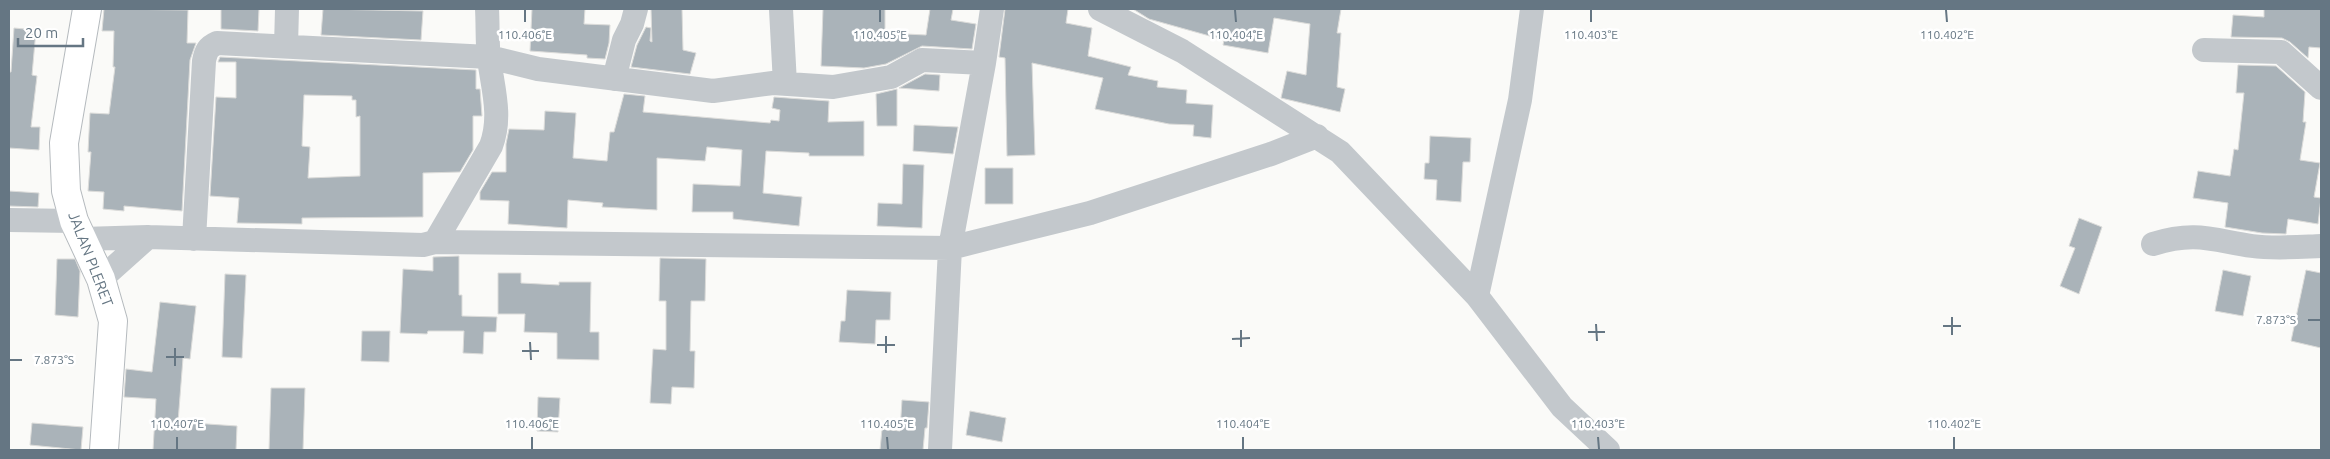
<svg xmlns="http://www.w3.org/2000/svg" width="2330" height="459" font-family="Ubuntu,sans-serif">
<rect width="100%" height="100%" fill="#fafaf8"/>
<path fill="#aab3b9" stroke="#dcdcda" fill-rule="evenodd" d="M104 9 188 10 187 43H196L190 60 182 211 124 206V211L103 209 104 192 88 191 91 152H88L90 113 109 114 115 67H113L114 31H102Z
M221 9H259L258 31 221 29Z
M323 9 423 11 421 40 321 35Z
M532 9H585L584 24 610 25 609 43 605 59 587 58V55L530 51Z
M651 9H682L683 50 696 53 690 74 631 67 637 45 646 27 651 28 650 41 652 42Z
M823 9H885V33L926 35 930 9H953L951 20 976 24 972 49 922 46 886 64 864 68 821 66Z
M1005 9H1068L1066 23 1092 28 1088 56 1131 67 1128 75 1158 81 1157 87 1187 90 1186 103 1213 105 1211 138 1193 136 1194 125 1169 124 1095 109 1103 78 1032 63 1035 155 1007 156 1005 58 999 57Z
M1133 9H1341L1337 33H1341L1337 87 1345 89 1340 112 1281 98 1287 71 1306 75 1310 24 1274 18 1268 53 1223 45 1224 40 1149 19Z
M2264 9H2321V48L2309 47 2308 58 2290 42 2282 38 2231 37 2233 15 2264 17Z
M14 28 36 30 32 75 37 76 31 127H40L39 150 9 148V72H11Z
M220 57 476 70V89H480L482 116H473V150L460 172 423 173V217L302 218V224L237 223 239 198 210 196 216 97 236 98V62H218ZM304 95 352 96V100H356V117L360 116V176L308 178 310 147 302 146Z
M2238 65 2276 66 2305 92 2303 122H2306L2300 160 2320 163 2314 197 2321 198 2318 224 2288 219 2286 234 2262 233 2225 227 2228 203 2193 198 2198 171 2230 176 2234 149 2238 150 2244 93H2236Z
M925 74 940 75 939 91 899 88Z
M897 89V126H877L876 94Z
M624 94 645 96 643 112 770 123 771 120 779 121 780 110 772 108 774 97 829 101 828 122 864 121V156H809V153L766 151 763 193 802 197 799 226 733 219V212H692L693 184 740 186 742 150 707 147 705 161 657 158V210L602 207 603 203 568 200 567 228 508 224 509 201 480 200V192L492 172H506V144L509 129 544 130 545 111 576 113 573 158 607 161 610 132H614Z
M914 125 958 127 953 154 913 151Z
M1430 136 1471 138 1470 162H1463L1461 202 1436 200 1437 180 1424 179 1425 163H1429Z
M903 164 924 165 922 228 877 226 878 203 902 204Z
M985 168H1013V204H985Z
M9 191 39 193 38 207 9 206Z
M2079 218 2102 227 2079 294 2060 286 2075 248 2069 246Z
M459 256V295H462V316L497 317 496 332H484L483 354 463 353 464 331H428L427 334 400 333 403 269 433 271V257Z
M660 258 706 259 705 301H691L690 351H695L694 388 672 387 671 404 650 403 653 349 666 350V301H659Z
M57 259H75L80 271 78 317 55 315Z
M2223 270 2251 276 2243 316 2215 311Z
M2306 270 2321 273V348L2291 341Z
M498 273H521V283L559 285V282H591L590 332H599V360L557 359V333L524 332 525 314H498Z
M225 274 246 275 242 358 222 357Z
M847 290 891 292 890 320H876L875 344 839 342 841 321H845Z
M160 302 196 306 190 359 183 358 178 422 237 426 236 450H153L156 399 124 397 126 369 152 372Z
M362 331H390L389 362 361 361Z
M271 388H305L303 450H269Z
M538 397 560 398 558 432 537 431Z
M902 400 929 402 927 428H925L923 450H880L882 429 900 431Z
M970 411 1006 418 1002 442 966 435Z
M32 423 83 427 81 450 30 445Z"/>
<g fill="none" stroke-linecap="round" stroke-linejoin="round">
<g stroke="#b5babe" stroke-width="30">
<path id="major" d="M87 9 64 143 66 191 74 221 101 279 113 321 104 450"/>
</g>
<path stroke="#c3c8cc" stroke-width="24" d="M781 9 785 84
M1100 9 1182 51 1340 152 1477 296 1562 407 1608 450
M286 46 287 9
M2204 50 2281 52 2321 88
M614 79 624 40 632 24 636 9
M9 220 74 221
M83 239 148 237 423 245 435 242 950 248 984 63 992 9
M194 239 204 61C206 51 208 47 217 43L489 57 538 69 713 91 773 83 833 87 891 77 922 60 984 63
M435 242 491 146C502 117 493 89 489 59 487 43 488 25 487 9
M2153 244C2195 231 2212 240 2252 246 2275 249 2298 247 2321 246
M101 279 148 237
M1477 296 1520 100 1532 9
M940 450 950 248 1090 213 1271 154 1317 136"/>
<use href="#major" stroke="#fff" stroke-width="28"/>
</g>
<path fill="none" stroke="#657683" stroke-width="2" d="M525 10V22M880 10V22M1235 10 1236 22M1591 10V22M1946 10 1947 22M1952 317V335M2308 320H2320M1596 324 1597 341M1943 326H1961M1241 330V347M1588 332H1605M886 336V353M1232 339 1250 338M530 342 531 360M877 345H895M175 348V366M522 351H539M166 357H184M10 360H22M177 437V449M532 437V449M887 437 888 449M1243 437V449M1598 437 1599 449M1954 437V449"/>
<g text-anchor="middle" dominant-baseline="central" stroke-width="5" stroke-linejoin="round" paint-order="stroke">
<g font-size="15" fill="#657683" stroke="#fff">
<text transform="translate(91 259) rotate(69)">JALAN PLERET</text>
</g>
</g>
<g font-size="12" text-anchor="middle" fill="#657683" stroke="#fff" stroke-width="5" stroke-linejoin="round" paint-order="stroke">
<text x="525" y="39">110.406°E</text>
<text x="880" y="39">110.405°E</text>
<text x="1236" y="39">110.404°E</text>
<text x="1591" y="39">110.403°E</text>
<text x="1947" y="39">110.402°E</text>
<text x="2276" y="324">7.873°S</text>
<text x="54" y="364">7.873°S</text>
<text x="177" y="428">110.407°E</text>
<text x="532" y="428">110.406°E</text>
<text x="887" y="428">110.405°E</text>
<text x="1243" y="428">110.404°E</text>
<text x="1598" y="428">110.403°E</text>
<text x="1954" y="428">110.402°E</text>
</g>
<rect width="2330" height="459" fill="none" stroke="#657683" stroke-width="20"/>
<path d="M18 38v8h65v-8" fill="none" stroke="#657683" stroke-width="2.5"/>
<text x="25" y="38" font-size="15" fill="#657683" stroke="#ffffff" stroke-width="4" paint-order="stroke">20 m</text>
</svg>
